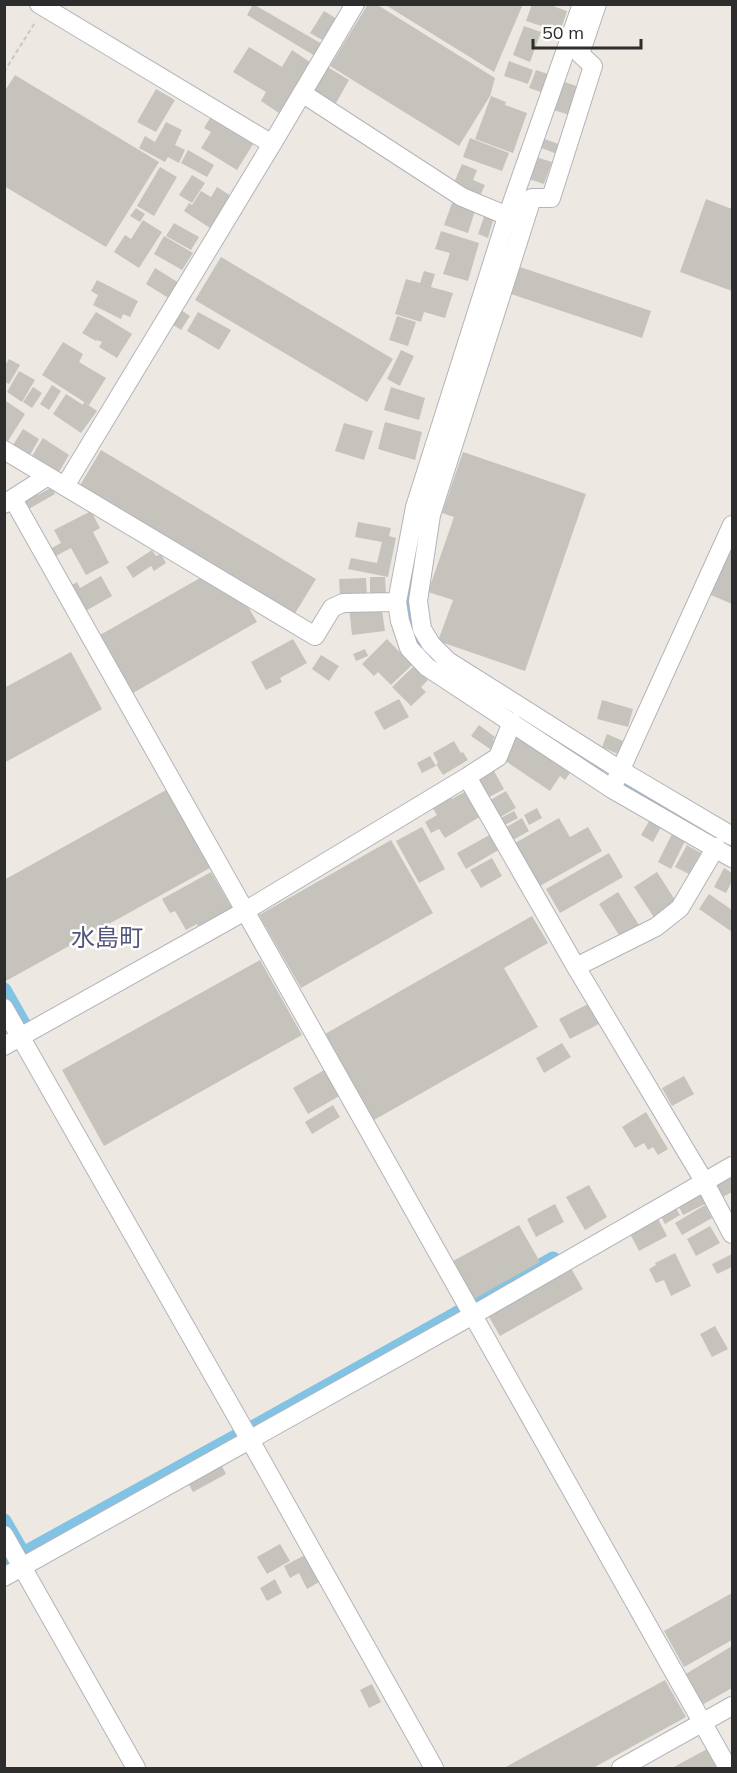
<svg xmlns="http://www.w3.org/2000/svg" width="737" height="1773" font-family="Mulish,'Noto Sans JP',sans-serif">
<rect width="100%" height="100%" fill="#ede9e2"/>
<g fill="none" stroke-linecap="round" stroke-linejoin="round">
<path stroke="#80c3e4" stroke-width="15" d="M414 556 407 606 409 622 424 654 433 662
M519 717 598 766
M623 782 720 842
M4 990 25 1027
M478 1301 553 1259
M254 1427 465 1309
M4 1521 23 1554 239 1435
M4 1566 11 1562"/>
</g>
<path fill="#c6c3bd" d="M253 4 322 44 315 56 247 15Z
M368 4H376L495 78 490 96 459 146 330 66Z
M384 4H523L494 72Z
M532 4H547L567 11 560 32 526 21Z
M324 11 337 19 324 41 310 33Z
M524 26 541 32 530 62 513 55Z
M249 47 282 67 292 50 310 62 279 113 261 101 266 92 233 72Z
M509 61 533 70 528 84 504 76Z
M326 66 349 80 336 103 313 89Z
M536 70 548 74 541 92 529 88Z
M15 75 159 162 106 247 4 186V92Z
M562 81 582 88 573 116 553 110Z
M156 89 175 100 156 132 137 122Z
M491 96 506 102 505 105 527 113 513 153 475 139Z
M212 115 255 141 237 170 201 148 211 132 204 128Z
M166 122 182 130 175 145 185 150 179 163 168 157 165 162 139 148 145 136 155 142Z
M470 138 509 153 502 171 463 157Z
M542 138 561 145 557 154 539 147Z
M188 150 214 165 207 177 181 163Z
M536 157 552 162 544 184 529 179Z
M462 164 477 170 473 180 485 185 480 196 453 185Z
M160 167 177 177 154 216 137 206Z
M192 175 205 183 192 203 179 195Z
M217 187 231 196 210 228 184 211 189 203 192 205 201 191 211 197Z
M706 199 732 209V291L680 272Z
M452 203 475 211 468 233 444 225Z
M136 208 145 214 140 222 130 216Z
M485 214 494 217 488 238 478 234Z
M143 220 162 232 139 268 114 252 125 235 131 239Z
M174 223 199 237 191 250 166 236Z
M441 231 479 243 468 281 443 274 450 253 435 249Z
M164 236 193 253 182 270 154 254Z
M221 257 393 359 367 402 195 300Z
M520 267 651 311 642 338 511 294Z
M155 268 179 283 170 299 146 284Z
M424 271 435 274 431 287 453 293 445 318 424 312 421 322 395 314 406 279 420 283Z
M97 280 138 301 130 317 123 314 121 319 93 305 98 295 91 291Z
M181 310 190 316 181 330 172 324Z
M96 312 132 334 117 358 99 347 102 342 97 340 96 341 82 333Z
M198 312 231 330 219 350 187 331Z
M397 316 416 322 408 346 389 340Z
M63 342 83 354 79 362 106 378 89 405 42 375Z
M401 350 414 356 400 386 387 379Z
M9 359 20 365 9 384 4 382V367Z
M19 371 35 380 22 402 7 392Z
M52 385 61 391 49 410 40 404Z
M33 387 42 393 32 408 23 402Z
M391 387 425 398 419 420 384 410Z
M66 394 83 405 84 402 97 411 81 433 53 414Z
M6 401 25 414 8 441 4 439V427L6 424 5 422Z
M385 422 422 432 415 460 378 449Z
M344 423 373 431 364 460 335 451Z
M23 429 39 439 30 455 13 445Z
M43 438 69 455 59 472 32 456Z
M101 450 316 579 294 615 79 487Z
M463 452 586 494 525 671 438 641 453 600 428 592 454 517 442 513Z
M52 487 55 494 27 510 21 499 36 491 38 495Z
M91 511 100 528 93 532 109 563 86 575 71 548 54 557 50 549 61 543 54 530Z
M358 522 391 528 389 536 396 538 388 577 348 569 351 558 377 563 382 542 355 537Z
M732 544V604L711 595Z
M152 550 156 556 161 554 166 563 154 571 151 566 133 578 126 567Z
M101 576 112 596 82 613 70 586 77 582 80 588Z
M370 577H385L386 594H370Z
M200 578 243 598 257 622 133 693 100 635Z
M366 578 367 596 340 597 339 579Z
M381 603 385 631 352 635 349 607Z
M293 639 307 663 280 678 282 682 266 690 251 662Z
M387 639 412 665 391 685 378 672 374 676 362 664Z
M365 649 368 656 356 661 353 654Z
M71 652 102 709 4 763V688Z
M321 655 339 666 329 681 312 669Z
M414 666 428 680 421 687 426 692 411 706 392 687Z
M399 699 409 717 384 730 374 712Z
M602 700 633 709 628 727 597 719Z
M479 725 495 737 493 740 495 742 490 749 471 736Z
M607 734 623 741 618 754 602 747Z
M514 735 570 773 565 780 560 776 550 791 504 760Z
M454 741 461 753 463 752 468 760 443 775 436 764 438 763 433 753Z
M430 756 436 766 422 773 417 763Z
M494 771 504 789 484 800 474 783Z
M166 790 210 868 4 982V880Z
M466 791 481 816 445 838 439 829 431 833 425 822 437 815 432 807 451 797 452 799Z
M506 791 516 808 495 820 485 803Z
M537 808 542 818 529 825 524 815Z
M514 811 518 818 501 827 497 820Z
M522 818 529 831 513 840 505 828Z
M559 818 570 837 588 827 602 851 540 886 515 843Z
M649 821 661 827 653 842 641 835Z
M422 827 445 869 419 883 396 841Z
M493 833 502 848 466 869 457 853Z
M672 834 685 841 671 869 658 862Z
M391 840 433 913 301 988 259 915Z
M687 845 701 853 689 874 675 867Z
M609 853 623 877 560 913 546 889Z
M492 858 502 876 481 888 470 870Z
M724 868 732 873V881L726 893 714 887Z
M211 872 232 908 198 926 197 924 186 930 175 911 170 913 162 899Z
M657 872 675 900 671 903 675 910 657 922 634 887Z
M618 892 639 925 621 938 599 904Z
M709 894 732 910V932L699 909Z
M532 916 548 943 504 968 538 1027 374 1120 325 1034Z
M260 960 302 1035 104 1146 62 1070Z
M590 1003 601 1023 570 1039 559 1019Z
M562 1043 571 1057 544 1073 536 1058Z
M326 1069 341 1095 308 1114 293 1088Z
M684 1076 694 1094 672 1106 662 1088Z
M333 1105 340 1117 312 1134 305 1122Z
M646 1112 668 1149 658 1155 653 1147 648 1150 644 1143 635 1148 622 1127Z
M732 1172V1192L723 1197 715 1182Z
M589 1185 607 1217 585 1230 566 1197Z
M702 1188 709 1202 683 1215 676 1201Z
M673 1203 680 1215 665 1224 658 1211Z
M555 1204 564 1222 536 1237 527 1219Z
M705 1205 712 1218 682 1235 675 1223Z
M657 1217 667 1236 639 1251 629 1232Z
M519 1225 540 1262 474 1299 453 1261Z
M710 1226 720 1243 696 1256 687 1239Z
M675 1253 691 1286 671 1296 664 1280 656 1283 649 1269 656 1265 655 1263Z
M732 1254V1267L717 1274 712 1264Z
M568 1263 583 1289 500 1336 485 1310Z
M715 1326 728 1349 712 1357 700 1334Z
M220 1462 226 1474 193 1492 186 1480Z
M280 1544 290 1561 267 1574 257 1557Z
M305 1555 321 1581 307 1589 299 1573 290 1578 284 1566Z
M275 1579 282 1593 267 1601 260 1588Z
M732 1593V1640L684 1667 664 1631Z
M732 1646V1688L702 1705 684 1675Z
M665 1680 686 1717 593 1768H504Z
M372 1684 381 1702 369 1708 360 1690Z
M707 1749 718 1768H672Z"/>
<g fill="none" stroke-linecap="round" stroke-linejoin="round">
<g stroke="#b2b3bc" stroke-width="20">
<path id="minor" d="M39 4 272 144
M582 4 507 217 415 507 397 602 400 621 409 648 427 667 612 789 732 858
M597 4 580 54 593 66 551 198H532L431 515 418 601 422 629 431 644 448 661 622 771 732 836
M302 93 462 197 517 220
M4 450 315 636 332 608 343 603 397 602
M65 486 272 144 355 4
M13 499 728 1768
M4 504 48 476
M467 777 576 967 704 1181 732 1234
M616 780 732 525
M576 967 656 927 680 908 716 847
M4 1008 250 1440 434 1768
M4 1046 245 911 467 777 498 757 512 722
M4 1535 136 1768
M4 1577 473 1315 732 1166
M621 1768 732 1706"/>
</g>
<path stroke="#c8c8c8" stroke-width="2" stroke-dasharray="4.5 3" stroke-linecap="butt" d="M4 72 36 21
M731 1372 732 1371"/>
<use href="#minor" stroke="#fff" stroke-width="18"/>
</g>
<g text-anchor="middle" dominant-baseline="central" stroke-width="5" stroke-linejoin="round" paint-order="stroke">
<g font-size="24" fill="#52567a" stroke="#fff">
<text x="107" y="937">水島町</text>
</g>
</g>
<rect width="737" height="1773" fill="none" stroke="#2d2d2d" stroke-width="12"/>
<path d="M533 39v9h108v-9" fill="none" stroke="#2d2d2d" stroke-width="3"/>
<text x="542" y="39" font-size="18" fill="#2d2d2d" stroke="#ffffff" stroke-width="4.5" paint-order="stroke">50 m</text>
</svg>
